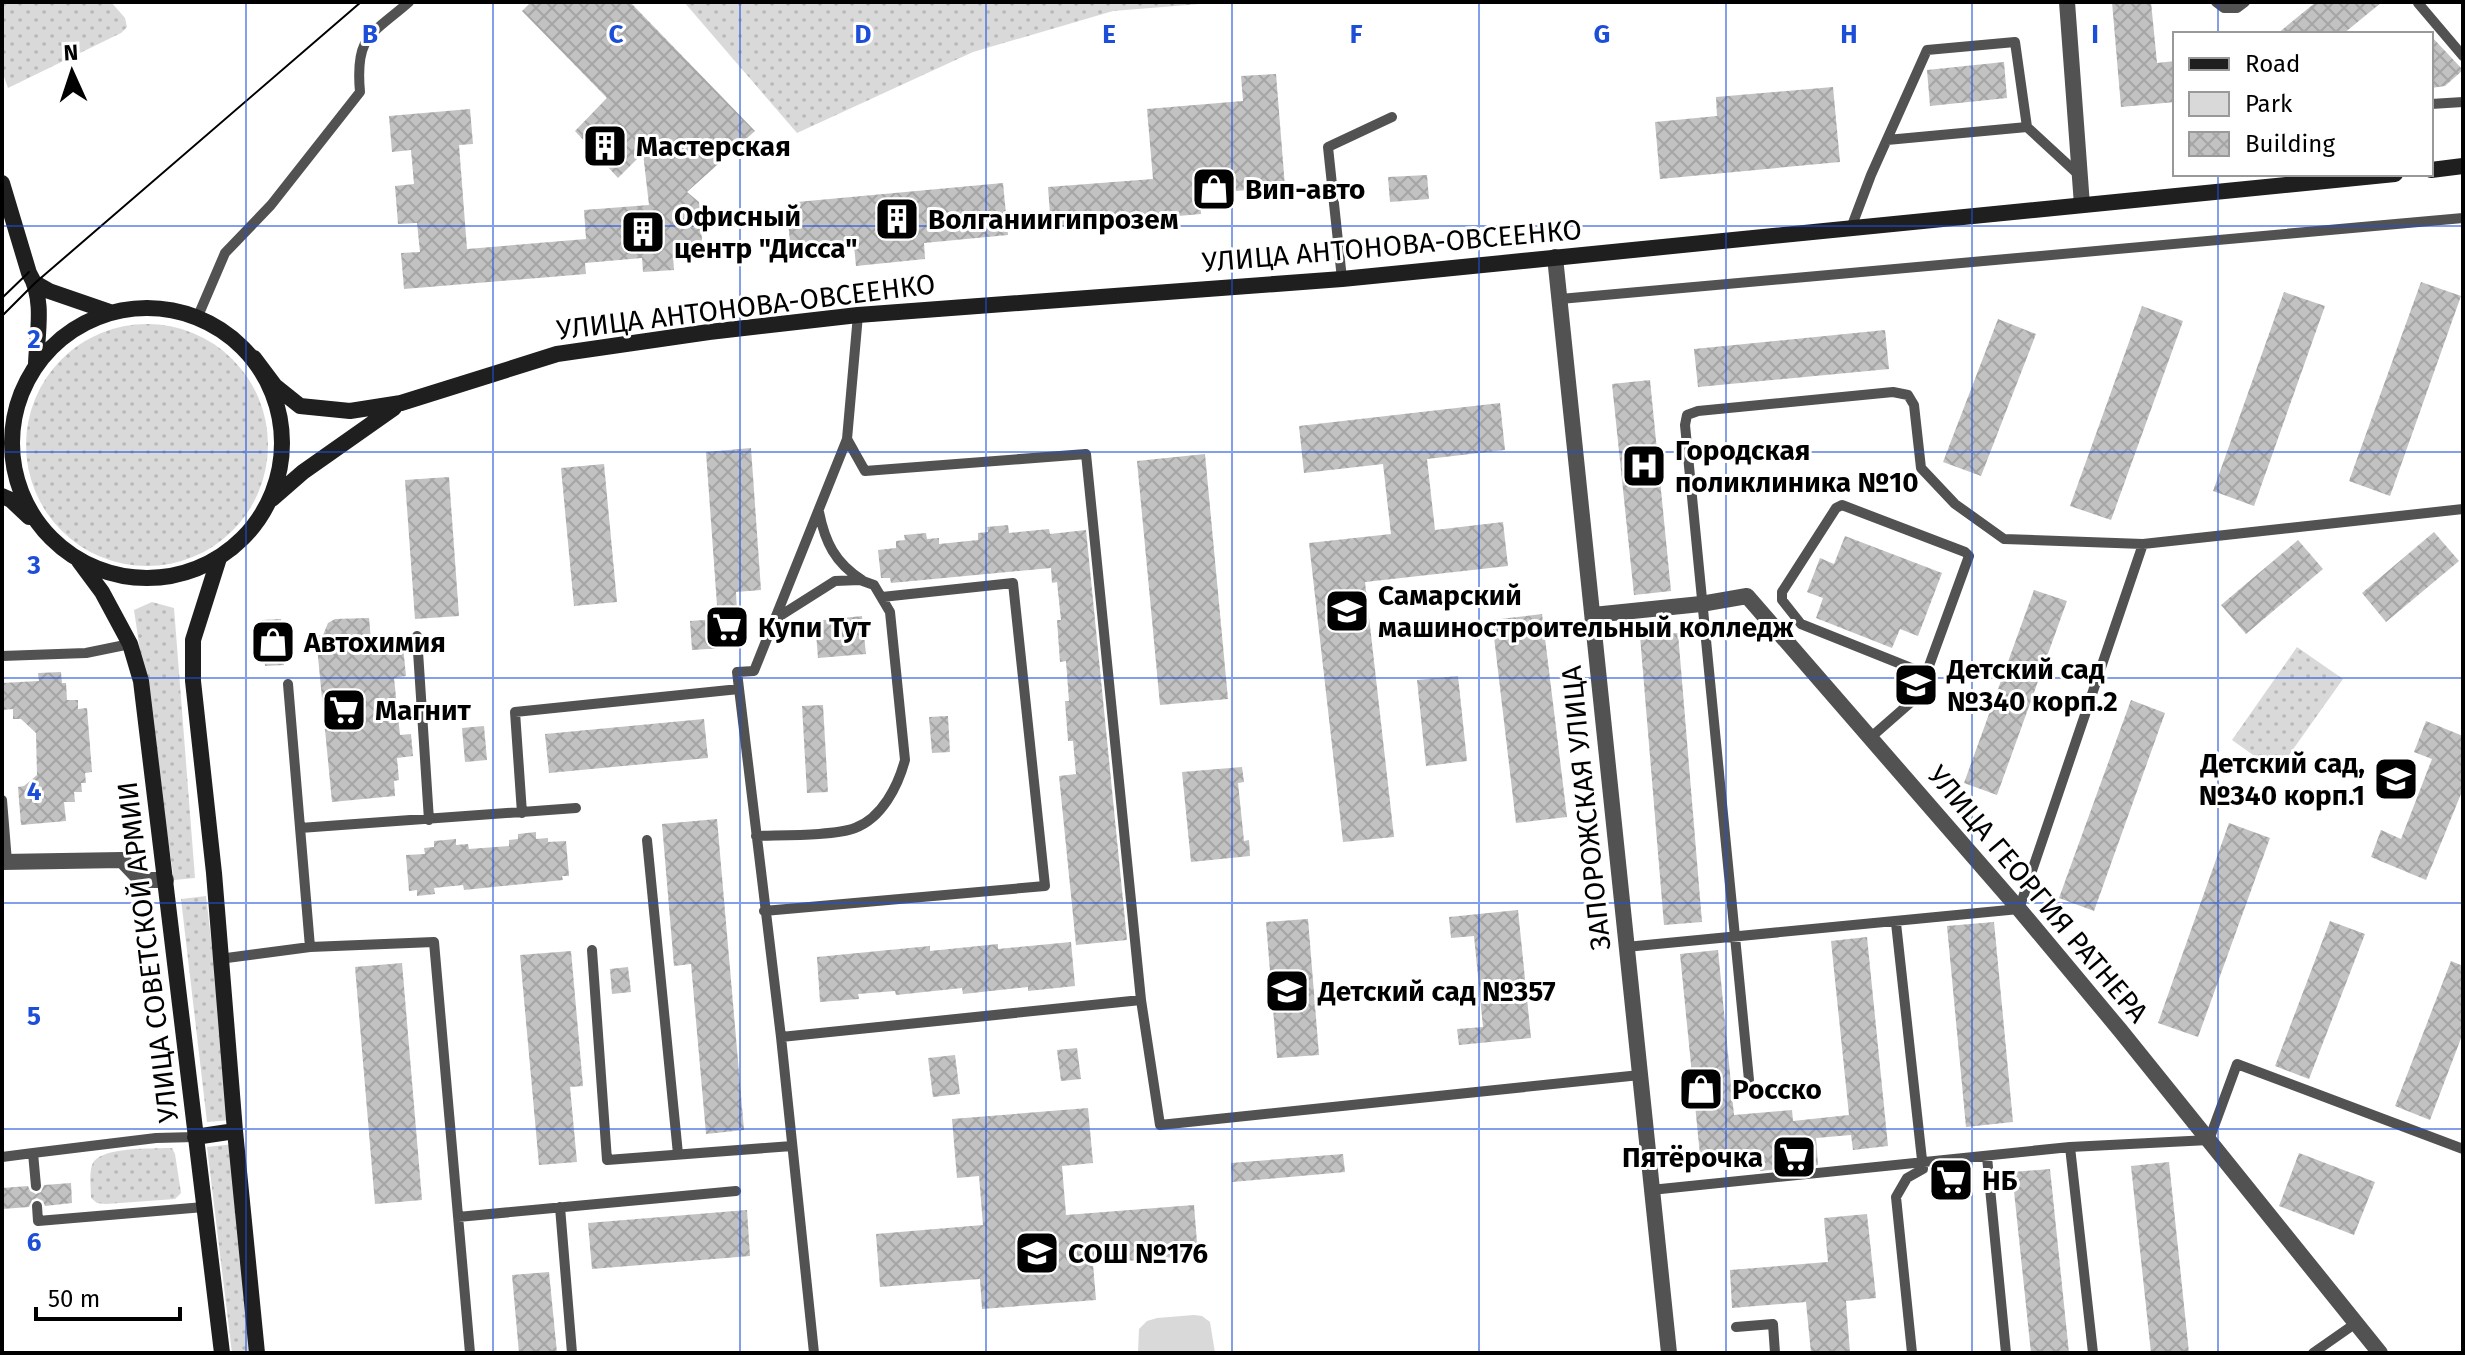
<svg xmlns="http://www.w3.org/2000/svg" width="2465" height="1355" font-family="'Fira Sans',sans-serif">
<defs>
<pattern id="green-dots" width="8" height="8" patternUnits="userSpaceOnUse" patternTransform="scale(2)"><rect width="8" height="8" fill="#d9d9d9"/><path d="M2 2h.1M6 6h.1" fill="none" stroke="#b8b8b8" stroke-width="1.8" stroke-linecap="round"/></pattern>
<pattern id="building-cross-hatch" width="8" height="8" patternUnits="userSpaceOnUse" patternTransform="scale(2)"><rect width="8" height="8" fill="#c2c2c2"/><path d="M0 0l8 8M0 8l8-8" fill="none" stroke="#a5a5a5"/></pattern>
</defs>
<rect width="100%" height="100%" fill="#fff"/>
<path fill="url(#green-dots)" d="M2 2H111L125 18 127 27 121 33 8 88 2 71Z
M684 2H1225L1113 11 973 52 797 133Z
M26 445a121 121 0 1 1 242 0a121 121 0 1 1-242 0Z
M152 602 174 608 195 878 174 880 134 610Z
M2297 647 2343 679 2277 772 2232 740Z
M206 896 232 1120 207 1122 181 899Z
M234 1144 256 1353H232L207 1147Z
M164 1148H172L175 1154 181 1193 175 1199 106 1204 97 1203 91 1198C91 1188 89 1174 92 1165 98 1147 147 1149 164 1148Z"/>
<path fill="#d9d9d9" d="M1194 1315 1202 1316 1210 1322 1215 1353H1138L1139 1329 1147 1321 1157 1318Z"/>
<path fill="url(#building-cross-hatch)" d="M531 2H630L755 131 687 192 699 202 703 253 673 256 674 270 643 272 642 258 585 263 586 274 404 289 401 253 420 252 417 223 398 224 395 186 414 184 411 150 392 152 389 116 470 109 473 144 459 145 467 249 586 239 584 210 649 205 643 153 618 178 575 131 607 98 522 11Z
M2112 2H2151L2157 63 2175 61V102L2121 107Z
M2316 2H2382L2343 34H2277Z
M2431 36 2463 70 2445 86 2431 88Z
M2004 62 2007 98 1930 106 1927 70Z
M1276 74 1285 187 1200 194 1201 214 1051 227 1048 187 1153 179 1147 109 1243 101 1241 76Z
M1833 87 1840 162 1660 179 1655 122 1717 116 1716 97Z
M1427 175 1429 199 1390 202 1388 177Z
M1003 183 1008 235 924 243 925 259 856 266 854 245 791 251 786 203Z
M2421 282 2461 296 2390 496 2349 481Z
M2284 292 2325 306 2254 506 2213 491Z
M2142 306 2183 321 2111 520 2070 506Z
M1998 319 2036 334 1981 476 1943 462Z
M1885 330 1889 369 1698 387 1694 349Z
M1650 380 1671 591 1634 595 1612 384Z
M1500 403 1505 450 1427 459 1435 530 1503 522 1508 566 1365 582 1394 837 1343 842 1309 543 1391 534 1383 464 1304 473 1299 426Z
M751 448 761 590 736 592 739 647 692 650 690 621 718 619 706 452Z
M1205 454 1228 699 1160 705 1137 461Z
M604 464 617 602 574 606 561 468Z
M449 477 459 616 415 619 405 480Z
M1008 525 1009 533 1049 529 1050 534 1086 530 1127 940 1076 945 1059 776 1076 774 1073 741H1068L1065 701H1069L1066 661 1060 662 1057 620H1061L1057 582 1052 583 1051 568 891 583 890 578H881L878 550 896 548V541L905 540 904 535 926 533 927 539 939 538V544L978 540V533L988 532 987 527Z
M2434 532 2459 561 2386 622 2362 593Z
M1845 536 1942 573 1918 636 1900 629 1892 648 1816 618 1823 598 1807 592 1820 558 1834 564Z
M2298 540 2323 569 2246 634 2221 605Z
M2034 590 2067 601 1997 795 1964 783Z
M1542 614 1567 817 1516 823 1492 620Z
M862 616 866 654 818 658 815 621Z
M369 618 371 640 402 637 406 676 394 678 400 735 411 734 413 756 397 758 399 780 394 781 395 796 332 802 316 636 323 635 328 623 335 619Z
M281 619 284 665 265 666 262 620Z
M1678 633 1702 922 1664 925 1640 636Z
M61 672 62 683H66L67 700H78V709L87 708 92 772 85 773 86 783H81L82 792H74L75 802H64L66 821 21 825 18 787 24 786 37 775 36 733 21 719H13V709L2 710V683L39 681 38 673Z
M1458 676 1467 761 1426 766 1417 680Z
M2131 700 2165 713 2094 911 2059 898Z
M823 705 828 792 807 793 802 706Z
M948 716 950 752 932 753 929 717Z
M704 719 708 758 549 773 545 734Z
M2426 721 2463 736V789L2426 880 2371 857 2381 830 2401 839 2432 759 2414 752Z
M484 726 487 760 465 762 462 728Z
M1242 767 1244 782 1238 783 1244 841 1249 840 1250 856 1191 862 1182 772Z
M717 819 744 1130 706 1134 691 964 674 966 662 824Z
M2229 823 2270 838 2198 1037 2158 1023Z
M536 832V839L548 838V842L566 841 569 876H562L563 880 464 890 463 885 434 888 435 894 417 896V890L409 891 406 855 425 854 424 848 434 847V841L456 839V845L468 844 469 849 509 846V840L518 839V834Z
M1518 910 1531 1038 1459 1045 1457 1029 1483 1027 1474 936 1451 938 1449 917Z
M1308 919 1319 1055 1277 1058 1266 922Z
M2330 921 2365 934 2309 1079 2275 1066Z
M1994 922 2013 1122 1966 1127 1947 926Z
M1867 937 1888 1146 1853 1150 1851 1135 1816 1138 1818 1165 1760 1171 1759 1160 1701 1165 1680 954 1718 950 1734 1115 1792 1110 1793 1121 1849 1115 1831 941Z
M1071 942 1075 986 1028 991V987L963 994 962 988 896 995 895 991 858 994 859 999 820 1002 817 957 930 946V951L998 944V949Z
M571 951 583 1086 570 1087 577 1162 539 1165 520 955Z
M2451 961 2463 966V1033L2430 1120 2395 1106Z
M402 963 422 1200 375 1204 355 967Z
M628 967 631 992 612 994 610 969Z
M1077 1048 1081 1079 1061 1081 1057 1050Z
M955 1055 960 1094 933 1097 928 1058Z
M1088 1108 1093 1163 1062 1166 1066 1215 1194 1205 1198 1255 1093 1264 1096 1300 982 1309 980 1279 880 1287 876 1234 983 1225 979 1176 957 1178 952 1119Z
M2299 1153 2375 1182 2354 1235 2279 1206Z
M1343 1154 1345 1172 1232 1182 1231 1163Z
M2169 1162 2189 1353H2151L2131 1166Z
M1960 1167 1961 1192 1943 1193 1941 1168Z
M2050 1169 2069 1353H2031L2012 1172Z
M71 1183 72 1203 45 1206 43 1201 37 1198 32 1200 29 1207 2 1209V1188L28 1186 30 1191 36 1194 41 1192 44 1185Z
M747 1210 750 1256 592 1269 588 1223Z
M1867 1214 1876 1298 1846 1301 1850 1353H1811L1806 1302 1732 1308 1730 1270 1828 1262 1824 1218Z
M549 1272 557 1353H519L512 1275Z"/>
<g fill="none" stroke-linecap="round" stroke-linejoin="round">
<path stroke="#525252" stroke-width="10" d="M2216 2 2224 8H2237L2245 2
M2418 3 2463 56
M2431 104 2463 102
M1887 140 2027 127
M1851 228 1871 175 1927 50 2015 42 2027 127 2079 175
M1342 279 1328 147 1392 117
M1560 299 2463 218
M198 316 225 253 271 205 360 92C355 36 370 36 409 2
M847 439 865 471 1086 454 1141 1000 1160 1125 1640 1075
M819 512C825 542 835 563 862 580
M417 636 429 820
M2 656 86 653 130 644
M288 684 310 947
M1870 738 1918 696 1969 556 1965 552 1842 505 1836 508 1782 592V600L1801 624 1926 674
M2 800 7 862
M522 813 515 712 739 689
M300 828 576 808
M756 836C779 835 835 836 855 828 882 818 898 786 905 760L890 612 874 585 860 580 835 581 775 619
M647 840 678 1154
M764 911 1045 886 1013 583 882 597
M1896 923 1923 1169 1907 1178 1896 1197 1912 1353
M1626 947 2019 909 2143 544
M592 950 607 1160 792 1146
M219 959 310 947 434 942 470 1353
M781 1037 1141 1000
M1749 1080 1685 425 1687 415 1698 411 1893 392 1908 395 1914 405 1921 468 1955 504 2004 539 2143 544 2463 509
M2070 1147 2209 1140 2237 1064 2463 1149
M2 1157 33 1153
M1987 1157 2006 1353
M36 1186 33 1153 156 1138 195 1137
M1651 1190 2070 1147 2093 1353
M37 1206 38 1221 204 1207
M560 1207 572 1353
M458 1217 736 1191
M1736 1327 1773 1324 1775 1353
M814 1353 781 1037 737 672 754 671 847 439 858 315
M2313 1353 2356 1323"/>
<path stroke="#525252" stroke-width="16" d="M2067 2 2082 205
M1593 615 1701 604 1747 596 2019 909 2120 1030 2380 1353
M2 862 122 860 141 880H166"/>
<path stroke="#525252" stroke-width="16" d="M1555 257 1669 1353"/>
<path stroke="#1f1f1f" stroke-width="16" d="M2431 170 2463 166
M2 183 29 273C45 299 37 334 36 364
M35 283 49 291 110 312
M12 443a135 135 0 1 1 270 0a135 135 0 1 1-270 0Z
M254 358 275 386 300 406 350 411 401 403 557 354 709 332 858 315 1342 279 2395 174
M2 496 11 500 29 517
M272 499 303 472 394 408
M219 558 193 640V681L214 873 235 1131 257 1353
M79 561 102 592 130 644 141 681 222 1353
M195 1137 235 1131"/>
<path stroke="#000" stroke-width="2" d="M2 298 29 272
M2 316 35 283 361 2"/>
</g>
<path fill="none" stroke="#1d4ed8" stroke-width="2" stroke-opacity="0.55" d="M246 2V1353M493 2V1353M740 2V1353M986 2V1353M1232 2V1353M1479 2V1353M1726 2V1353M1972 2V1353M2218 2V34M2218 174V1353M2 226H2463M2 452H2463M2 678H2463M2 903H2463M2 1129H2463"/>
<defs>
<g id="building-square" transform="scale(2.3)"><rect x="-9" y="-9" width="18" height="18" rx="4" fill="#000" stroke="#fff"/><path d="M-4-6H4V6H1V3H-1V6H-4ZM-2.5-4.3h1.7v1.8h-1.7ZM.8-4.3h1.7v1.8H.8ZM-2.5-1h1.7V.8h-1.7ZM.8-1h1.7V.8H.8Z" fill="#fff"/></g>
<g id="shop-square" transform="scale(2.3)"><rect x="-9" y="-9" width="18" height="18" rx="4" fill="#000" stroke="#fff"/><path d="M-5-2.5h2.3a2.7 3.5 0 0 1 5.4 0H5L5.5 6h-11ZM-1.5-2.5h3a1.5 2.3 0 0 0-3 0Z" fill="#fff"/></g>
<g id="hospital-square" transform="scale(2.3)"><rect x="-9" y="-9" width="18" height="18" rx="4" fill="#000" stroke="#fff"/><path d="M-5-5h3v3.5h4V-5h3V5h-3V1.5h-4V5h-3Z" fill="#fff"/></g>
<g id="university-square" transform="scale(2.3)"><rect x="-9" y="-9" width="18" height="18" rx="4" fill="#000" stroke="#fff"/><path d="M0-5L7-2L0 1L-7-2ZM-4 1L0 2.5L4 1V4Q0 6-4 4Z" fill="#fff"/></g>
<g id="supermarket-square" transform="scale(2.3)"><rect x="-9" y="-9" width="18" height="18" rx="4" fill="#000" stroke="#fff"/><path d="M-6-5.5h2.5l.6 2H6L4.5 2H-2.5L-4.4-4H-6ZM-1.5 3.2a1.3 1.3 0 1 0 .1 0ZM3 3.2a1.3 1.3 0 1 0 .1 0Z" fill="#fff"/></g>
<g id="school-square" transform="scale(2.3)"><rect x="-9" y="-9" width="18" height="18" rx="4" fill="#000" stroke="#fff"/><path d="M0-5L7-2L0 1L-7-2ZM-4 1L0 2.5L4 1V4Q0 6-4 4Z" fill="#fff"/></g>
</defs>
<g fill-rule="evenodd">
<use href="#building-square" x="605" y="146"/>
<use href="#shop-square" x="1214" y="189"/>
<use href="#building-square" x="897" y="219"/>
<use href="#building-square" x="643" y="232"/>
<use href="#hospital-square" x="1644" y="466"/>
<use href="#university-square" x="1347" y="611"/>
<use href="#supermarket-square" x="727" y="627"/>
<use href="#shop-square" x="273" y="642"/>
<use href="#school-square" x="1916" y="685"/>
<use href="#supermarket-square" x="344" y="710"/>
<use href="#school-square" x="2396" y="779"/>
<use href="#school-square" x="1287" y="991"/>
<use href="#shop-square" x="1701" y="1089"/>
<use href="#supermarket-square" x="1794" y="1157"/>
<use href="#supermarket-square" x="1951" y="1180"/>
<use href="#school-square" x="1037" y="1253"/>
</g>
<g text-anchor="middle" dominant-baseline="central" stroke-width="6" stroke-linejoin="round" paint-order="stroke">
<g font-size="28" font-weight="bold" fill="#000" stroke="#fff" text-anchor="start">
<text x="636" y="146">Мастерская</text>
<text x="1245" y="189">Вип-авто</text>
<text x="674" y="216">Офисный<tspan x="674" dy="32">центр "Дисса"</tspan></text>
<text x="928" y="219">Волганиигипрозем</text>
<text x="1675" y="450">Городская<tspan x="1675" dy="32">поликлиника №10</tspan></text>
<text x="1378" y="595">Самарский<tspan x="1378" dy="32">машиностроительный колледж</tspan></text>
<text x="758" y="627">Купи Тут</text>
<text x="304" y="642">Автохимия</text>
<text x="1947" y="669">Детский сад<tspan x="1947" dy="32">№340 корп.2</tspan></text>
<text x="375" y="710">Магнит</text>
<text x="2365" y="763" text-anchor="end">Детский сад,<tspan x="2365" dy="32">№340 корп.1</tspan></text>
<text x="1318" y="991">Детский сад №357</text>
<text x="1732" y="1089">Росско</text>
<text x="1763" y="1157" text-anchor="end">Пятёрочка</text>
<text x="1982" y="1180">НБ</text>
<text x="1068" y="1253">СОШ №176</text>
</g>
<g font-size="28" fill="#000" stroke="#fff">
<text transform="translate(1392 246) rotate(-5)">УЛИЦА АНТОНОВА-ОВСЕЕНКО</text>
<text transform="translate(746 307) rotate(-7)">УЛИЦА АНТОНОВА-ОВСЕЕНКО</text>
<text transform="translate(1586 808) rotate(-96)">ЗАПОРОЖСКАЯ УЛИЦА</text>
<text transform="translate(2038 894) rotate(50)">УЛИЦА ГЕОРГИЯ РАТНЕРА</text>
<text transform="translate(148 952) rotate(-97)">УЛИЦА СОВЕТСКОЙ АРМИИ</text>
</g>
</g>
<g font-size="26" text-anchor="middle" font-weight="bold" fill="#1d4ed8" stroke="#fff" stroke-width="6" stroke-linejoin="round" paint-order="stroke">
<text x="370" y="43">B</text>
<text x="616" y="43">C</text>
<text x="863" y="43">D</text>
<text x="1109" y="43">E</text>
<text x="1356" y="43">F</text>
<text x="1602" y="43">G</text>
<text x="1849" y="43">H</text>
<text x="2095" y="43">I</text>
<text x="34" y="348">2</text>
<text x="34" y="574">3</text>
<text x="34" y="800">4</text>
<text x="34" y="1025">5</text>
<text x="34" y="1251">6</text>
</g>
<rect width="2465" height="1355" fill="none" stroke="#000000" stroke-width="8"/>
<rect x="2173" y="32" width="260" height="144" fill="#ffffff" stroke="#999999" stroke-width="2"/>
<rect x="2189" y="58" width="40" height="12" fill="#1f1f1f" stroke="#999999" stroke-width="2"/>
<text x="2245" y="72" font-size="24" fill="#000000">Road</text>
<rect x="2189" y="92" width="40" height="24" fill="#d9d9d9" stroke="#999999" stroke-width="2"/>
<text x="2245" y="112" font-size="24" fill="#000000">Park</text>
<rect x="2189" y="132" width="40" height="24" fill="url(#building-cross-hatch)" stroke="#999999" stroke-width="2"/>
<text x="2245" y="152" font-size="24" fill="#000000">Building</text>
<g transform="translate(72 72) rotate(357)" stroke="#ffffff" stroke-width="6" paint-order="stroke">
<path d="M0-6L14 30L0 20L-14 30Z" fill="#000000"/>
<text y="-12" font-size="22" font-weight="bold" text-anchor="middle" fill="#000000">N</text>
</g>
<path d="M36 1307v12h144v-12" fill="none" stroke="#000000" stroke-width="4"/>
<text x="48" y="1307" font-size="24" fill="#000000" stroke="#ffffff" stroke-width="6" paint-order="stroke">50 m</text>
</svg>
